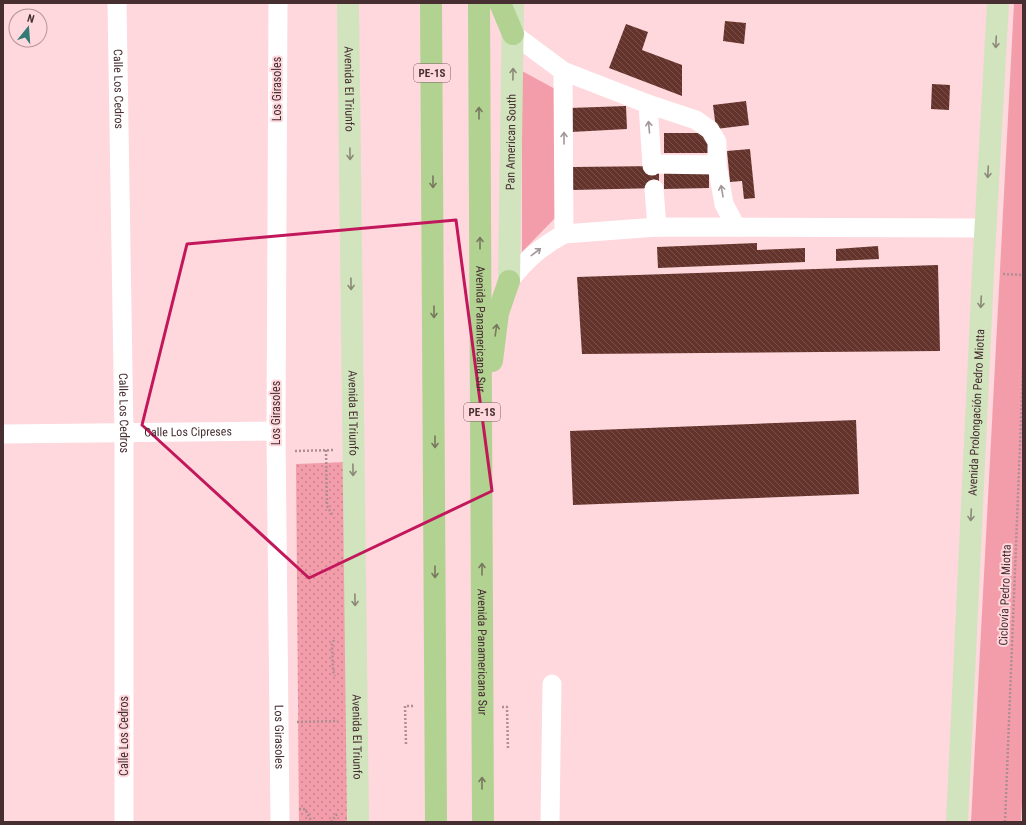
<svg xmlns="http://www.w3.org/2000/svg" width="1026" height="825" font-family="'Roboto Condensed',sans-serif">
<defs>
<pattern id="park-dots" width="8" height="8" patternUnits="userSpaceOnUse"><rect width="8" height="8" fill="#f49daa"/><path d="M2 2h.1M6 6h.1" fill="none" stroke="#c7808b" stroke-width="1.8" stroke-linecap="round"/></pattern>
<pattern id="building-back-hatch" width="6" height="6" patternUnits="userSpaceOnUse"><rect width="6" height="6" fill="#64342c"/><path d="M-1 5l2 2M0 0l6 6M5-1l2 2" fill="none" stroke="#78504a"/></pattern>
</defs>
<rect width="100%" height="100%" fill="#fed8dd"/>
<path fill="#f49daa" d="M1014 3H1023V784L1021 822H971Z
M522 71 557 90V216L522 252Z"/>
<path fill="url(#park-dots)" d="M348 462 350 822H299L296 464Z"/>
<path fill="url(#building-back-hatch)" d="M725 21 746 23 744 44 723 41Z
M626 24 648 32 642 50 682 65V96L609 68Z
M932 84 950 85 949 110 931 109Z
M746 101 749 125 716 129 713 105Z
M626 106 627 129 571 132 570 108Z
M664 133H708V153H664Z
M750 149 755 198 744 199 742 181 730 182 727 151Z
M659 166V188L573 190V167Z
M664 167H709V188L664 189Z
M757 243V250L805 248V262L658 268 657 247Z
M878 246 879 259 836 261V249Z
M938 265 940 351 582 354 577 277Z
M856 420 859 494 573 505 570 431Z"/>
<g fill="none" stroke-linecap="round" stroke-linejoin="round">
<path stroke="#ae8e93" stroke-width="2.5" stroke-dasharray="2 2" stroke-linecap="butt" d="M1003 274 1023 275
M326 450 327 506 333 516
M295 451 334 450
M334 640 332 644 333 671 335 676
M502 707H507L508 750
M297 722 338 721
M406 744 405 706H415
M299 809H305L312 822
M331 822 337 814
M1005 822 1023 369"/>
<g stroke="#fff" stroke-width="19">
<path id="s1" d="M117 3 124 434V822"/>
<path id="s2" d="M278 3 276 431 280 822"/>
<path d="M563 71 648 104 652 166"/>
<path d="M648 104 696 120 710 130 717 142V165L724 204 736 227"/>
<path d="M652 164 717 165"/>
<path d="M654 189 657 227"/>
<path d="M564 234 657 227 985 228"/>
<path d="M509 281C527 259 539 248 564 234L563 71 513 34"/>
<path id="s3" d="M3 434 276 431"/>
<path d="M550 822 552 684"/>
</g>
<g stroke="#d1e4be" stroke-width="22">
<path id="s4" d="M348 3 358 822"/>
<path id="s5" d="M509 281 513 3"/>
<path id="s6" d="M957 822 983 273 998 3"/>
</g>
<g stroke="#b2d292" stroke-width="22">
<path d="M431 3 436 822"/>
<path id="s7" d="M479 3 483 822"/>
<path d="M500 3 513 34"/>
<path d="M492 361 498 313 509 281"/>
</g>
</g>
<defs><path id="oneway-shaft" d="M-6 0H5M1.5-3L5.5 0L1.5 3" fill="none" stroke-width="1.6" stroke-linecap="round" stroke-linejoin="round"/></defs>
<g stroke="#8c8978">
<use href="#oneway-shaft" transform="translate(996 42) rotate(93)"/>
<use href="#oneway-shaft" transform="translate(513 74) rotate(-89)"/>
<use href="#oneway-shaft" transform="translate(350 154) rotate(89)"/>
<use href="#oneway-shaft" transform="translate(988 172) rotate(93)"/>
<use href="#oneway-shaft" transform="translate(351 284) rotate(89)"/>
<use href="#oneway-shaft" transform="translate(981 302) rotate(93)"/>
<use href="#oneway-shaft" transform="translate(353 470) rotate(89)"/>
<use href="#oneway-shaft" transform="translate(971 515) rotate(93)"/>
<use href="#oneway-shaft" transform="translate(355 600) rotate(89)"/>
</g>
<g stroke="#77785d">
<use href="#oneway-shaft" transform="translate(479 113) rotate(-90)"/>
<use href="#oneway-shaft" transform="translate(433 182) rotate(90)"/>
<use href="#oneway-shaft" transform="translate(480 243) rotate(-90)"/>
<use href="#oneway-shaft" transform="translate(434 312) rotate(90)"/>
<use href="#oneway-shaft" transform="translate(496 330) rotate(-82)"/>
<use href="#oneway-shaft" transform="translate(435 442) rotate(90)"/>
<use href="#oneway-shaft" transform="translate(482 569) rotate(-90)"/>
<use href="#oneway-shaft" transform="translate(435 572) rotate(90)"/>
<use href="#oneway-shaft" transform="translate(482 783) rotate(-90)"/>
</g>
<g stroke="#a29698">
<use href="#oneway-shaft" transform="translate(649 127) rotate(-95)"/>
<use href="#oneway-shaft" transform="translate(564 138) rotate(-90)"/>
<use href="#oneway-shaft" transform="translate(722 191) rotate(-100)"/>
<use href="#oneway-shaft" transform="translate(536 252) rotate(-37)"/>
</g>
<path fill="none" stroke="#c2185b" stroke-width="3" stroke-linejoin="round" d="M456 220 492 491 309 578 142 425 187 244Z"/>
<g text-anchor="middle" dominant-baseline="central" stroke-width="4" stroke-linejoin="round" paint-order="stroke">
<g fill="#fed8dd" stroke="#7d6165" stroke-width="1">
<rect x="414" y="64" width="36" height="18" rx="3"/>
<rect x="464" y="403" width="36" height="18" rx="3"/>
</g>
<g font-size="11" font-weight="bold" fill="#462e31">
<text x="432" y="73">PE-1S</text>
<text x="482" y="412">PE-1S</text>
</g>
<g font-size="12" fill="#462e31" stroke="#fed8dd">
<text stroke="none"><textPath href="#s1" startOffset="86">Calle Los Cedros</textPath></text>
<text transform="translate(277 89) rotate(-90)">Los Girasoles</text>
<text stroke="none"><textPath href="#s4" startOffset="86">Avenida El Triunfo</textPath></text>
<text stroke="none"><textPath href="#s5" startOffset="139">Pan American South</textPath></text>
<text stroke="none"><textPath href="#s7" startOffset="326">Avenida Panamericana Sur</textPath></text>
<text stroke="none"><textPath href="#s1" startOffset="410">Calle Los Cedros</textPath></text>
<text stroke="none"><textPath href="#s6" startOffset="410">Avenida Prolongación Pedro Miotta</textPath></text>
<text transform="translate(276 413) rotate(-90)">Los Girasoles</text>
<text stroke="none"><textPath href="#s4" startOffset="410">Avenida El Triunfo</textPath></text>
<text stroke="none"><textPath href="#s3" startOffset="185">Calle Los Cipreses</textPath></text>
<text transform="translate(1005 595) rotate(-88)">Ciclovía Pedro Miotta</text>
<text stroke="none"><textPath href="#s7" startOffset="649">Avenida Panamericana Sur</textPath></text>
<text transform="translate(124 736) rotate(-90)">Calle Los Cedros</text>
<text stroke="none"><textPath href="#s2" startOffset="734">Los Girasoles</textPath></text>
<text stroke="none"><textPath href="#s4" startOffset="734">Avenida El Triunfo</textPath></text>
</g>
</g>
<rect width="1026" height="825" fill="none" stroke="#462e31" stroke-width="8"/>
<g transform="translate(28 28) rotate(17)"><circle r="19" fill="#fed8dd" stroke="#b49498"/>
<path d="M0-3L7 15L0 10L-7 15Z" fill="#327a76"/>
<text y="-6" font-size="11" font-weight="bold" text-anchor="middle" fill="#462e31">N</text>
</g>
</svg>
